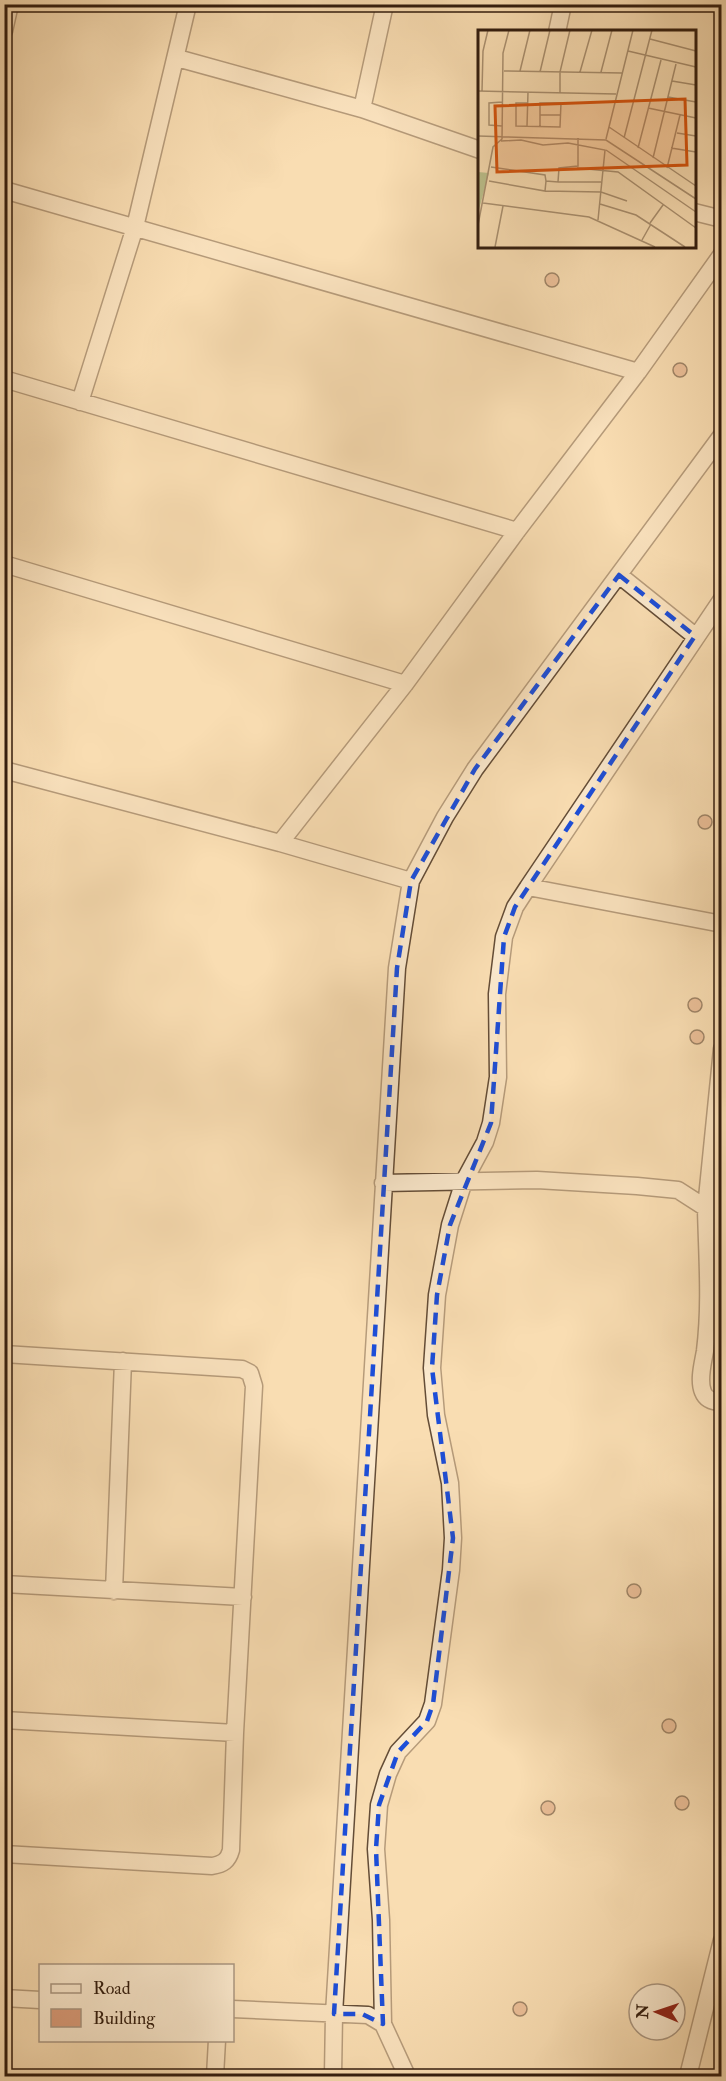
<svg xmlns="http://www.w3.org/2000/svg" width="726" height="2081" font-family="'IM FELL Double Pica',serif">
<rect width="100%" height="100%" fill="#f9ddb2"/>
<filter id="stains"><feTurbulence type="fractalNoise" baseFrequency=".00333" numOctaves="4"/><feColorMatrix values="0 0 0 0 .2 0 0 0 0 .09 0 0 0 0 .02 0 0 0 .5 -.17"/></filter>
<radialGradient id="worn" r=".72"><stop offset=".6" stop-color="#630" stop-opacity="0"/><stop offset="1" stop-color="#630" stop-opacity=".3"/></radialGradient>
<path fill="#db9d7b" stroke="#331d0e" stroke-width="1.5" d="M545 280a7 7 0 1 1 14 0a7 7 0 1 1-14 0Z
M673 370a7 7 0 1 1 14 0a7 7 0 1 1-14 0Z
M698 822a7 7 0 1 1 14 0a7 7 0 1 1-14 0Z
M688 1005a7 7 0 1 1 14 0a7 7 0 1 1-14 0Z
M690 1037a7 7 0 1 1 14 0a7 7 0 1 1-14 0Z
M627 1591a7 7 0 1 1 14 0a7 7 0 1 1-14 0Z
M662 1726a7 7 0 1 1 14 0a7 7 0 1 1-14 0Z
M675 1803a7 7 0 1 1 14 0a7 7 0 1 1-14 0Z
M541 1808a7 7 0 1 1 14 0a7 7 0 1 1-14 0Z
M513 2009a7 7 0 1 1 14 0a7 7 0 1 1-14 0Z"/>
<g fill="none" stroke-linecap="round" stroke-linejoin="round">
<g stroke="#644d37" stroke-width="19">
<path id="minor" d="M4 31 10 4
M557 32 563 4
M177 58 362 109 480 150
M362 109 385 4
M4 190 638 372
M694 212 722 219
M4 379 517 531
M80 402 135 227 188 4
M4 564 405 684
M619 575 695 636
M4 770 280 843 411 881
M280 843 405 684 517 531 638 372 722 254
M528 887 722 599
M383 1183 537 1180 637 1186 678 1190 706 1208C707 1256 711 1303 705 1351 703 1363 698 1380 703 1392 706 1400 713 1402 722 1402
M706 1208 722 1049
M4 1354 242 1369 250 1373 254 1386 235 1733 231 1850C228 1861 223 1864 212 1866L4 1854
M4 1584 243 1597
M114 1591 123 1361
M4 1720 235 1733
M4 1998 40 2000
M232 2009 368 2015 383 2024 407 2076
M383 2024 381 1920 376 1849 379 1805 388 1774 398 1752 427 1721 433 1704 451 1570 453 1538 450 1483 436 1415 432 1368 437 1295 450 1225 464 1181 485 1142 491 1123 498 1077 497 994 504 937 515 907 528 887 722 924
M215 2076 217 2040
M333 2076 334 2014 397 968 411 881 445 817 475 769 722 435
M688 2076 722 1940"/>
</g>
<use href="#minor" stroke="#fbe9cd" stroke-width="16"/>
</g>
<path d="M0 0H726V2081H0ZM619 575 695 636 515 907 504 937 491 1123 450 1225 437 1295 432 1368 453 1538 433 1704 427 1721 398 1752 379 1805 376 1849 383 2024 362 2014H334L397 968 411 881 475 769Z" fill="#f9ddb2" fill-opacity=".55" fill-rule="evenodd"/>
<path fill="none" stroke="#1d4ed8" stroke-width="4.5" stroke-dasharray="12 8" stroke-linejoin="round" d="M619 575 695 636 515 907 504 937 491 1123 450 1225 437 1295 432 1368 453 1538 433 1704 427 1721 398 1752 379 1805 376 1849 383 2024 362 2014H334L397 968 411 881 475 769Z"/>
<g transform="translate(478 30)">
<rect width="218" height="218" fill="#f9ddb2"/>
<path d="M0 142 11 143 0 183Z" fill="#bcc18d"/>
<path fill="none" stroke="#aa9070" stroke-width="1.5" d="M172 9 218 21M150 21 218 37M26 41 144 43M42 41 52 0M62 42 72 0M102 42 114 0M123 42 134 0M194 51 218 55M0 61 138 64M4 61 5 21 10 0M82 63V42L92 0M190 67 218 72M50 73H38V96L82 97 83 73H62V96M170 78 218 88M62 85H83M24 96 11 95V73L24 72M49 96 50 62M131 97 218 156M199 103 218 106M0 106 128 110 218 169M146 108 174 0M128 109 155 0M23 111 43 110 65 115 90 113 127 120 120 190M160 118 183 30M193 118 218 122M128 120 218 182M175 128 198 34M13 137 67 145 68 151 80 152 81 138 100 136V108M99 138 140 142 218 198M189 138 202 85M11 151 67 161 68 151M80 152H123M67 161 123 162 149 171M5 173 111 187 177 217M122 174 158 185 207 217M172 193 185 175M0 195 15 117 24 109 25 23 31 0M164 210 173 194M17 217 25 176"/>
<path fill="#d6530c" fill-opacity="0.15" stroke="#d6530c" stroke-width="3" d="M207 69 209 135 19 142 17 76Z"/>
<rect width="218" height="218" fill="none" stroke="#331d0e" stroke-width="3"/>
</g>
<rect width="726" height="2081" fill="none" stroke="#f9ddb2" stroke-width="24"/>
<rect x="6" y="6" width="714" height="2069" fill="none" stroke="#331d0e" stroke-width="3"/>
<rect x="12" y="12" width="702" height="2057" fill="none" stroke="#331d0e" stroke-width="1.5"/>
<rect x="39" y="1964" width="195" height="78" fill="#fbe9cd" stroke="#ab9781" stroke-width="1.5"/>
<rect x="51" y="1984" width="30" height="9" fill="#fbe9cd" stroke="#ab9781" stroke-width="1.5"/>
<text x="93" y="1994" font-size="18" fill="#331d0e">Road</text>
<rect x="51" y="2009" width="30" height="18" fill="#db9d7b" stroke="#ab9781" stroke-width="1.5"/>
<text x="93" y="2024" font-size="18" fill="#331d0e">Building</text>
<g transform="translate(657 2012) rotate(272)"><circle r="28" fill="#fbe9cd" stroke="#ab9781" stroke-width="1.5"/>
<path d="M0-4.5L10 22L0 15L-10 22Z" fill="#8f2418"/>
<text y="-9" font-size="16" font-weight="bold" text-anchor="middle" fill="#331d0e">N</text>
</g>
<rect width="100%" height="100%" filter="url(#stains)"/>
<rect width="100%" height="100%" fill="url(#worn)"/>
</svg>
